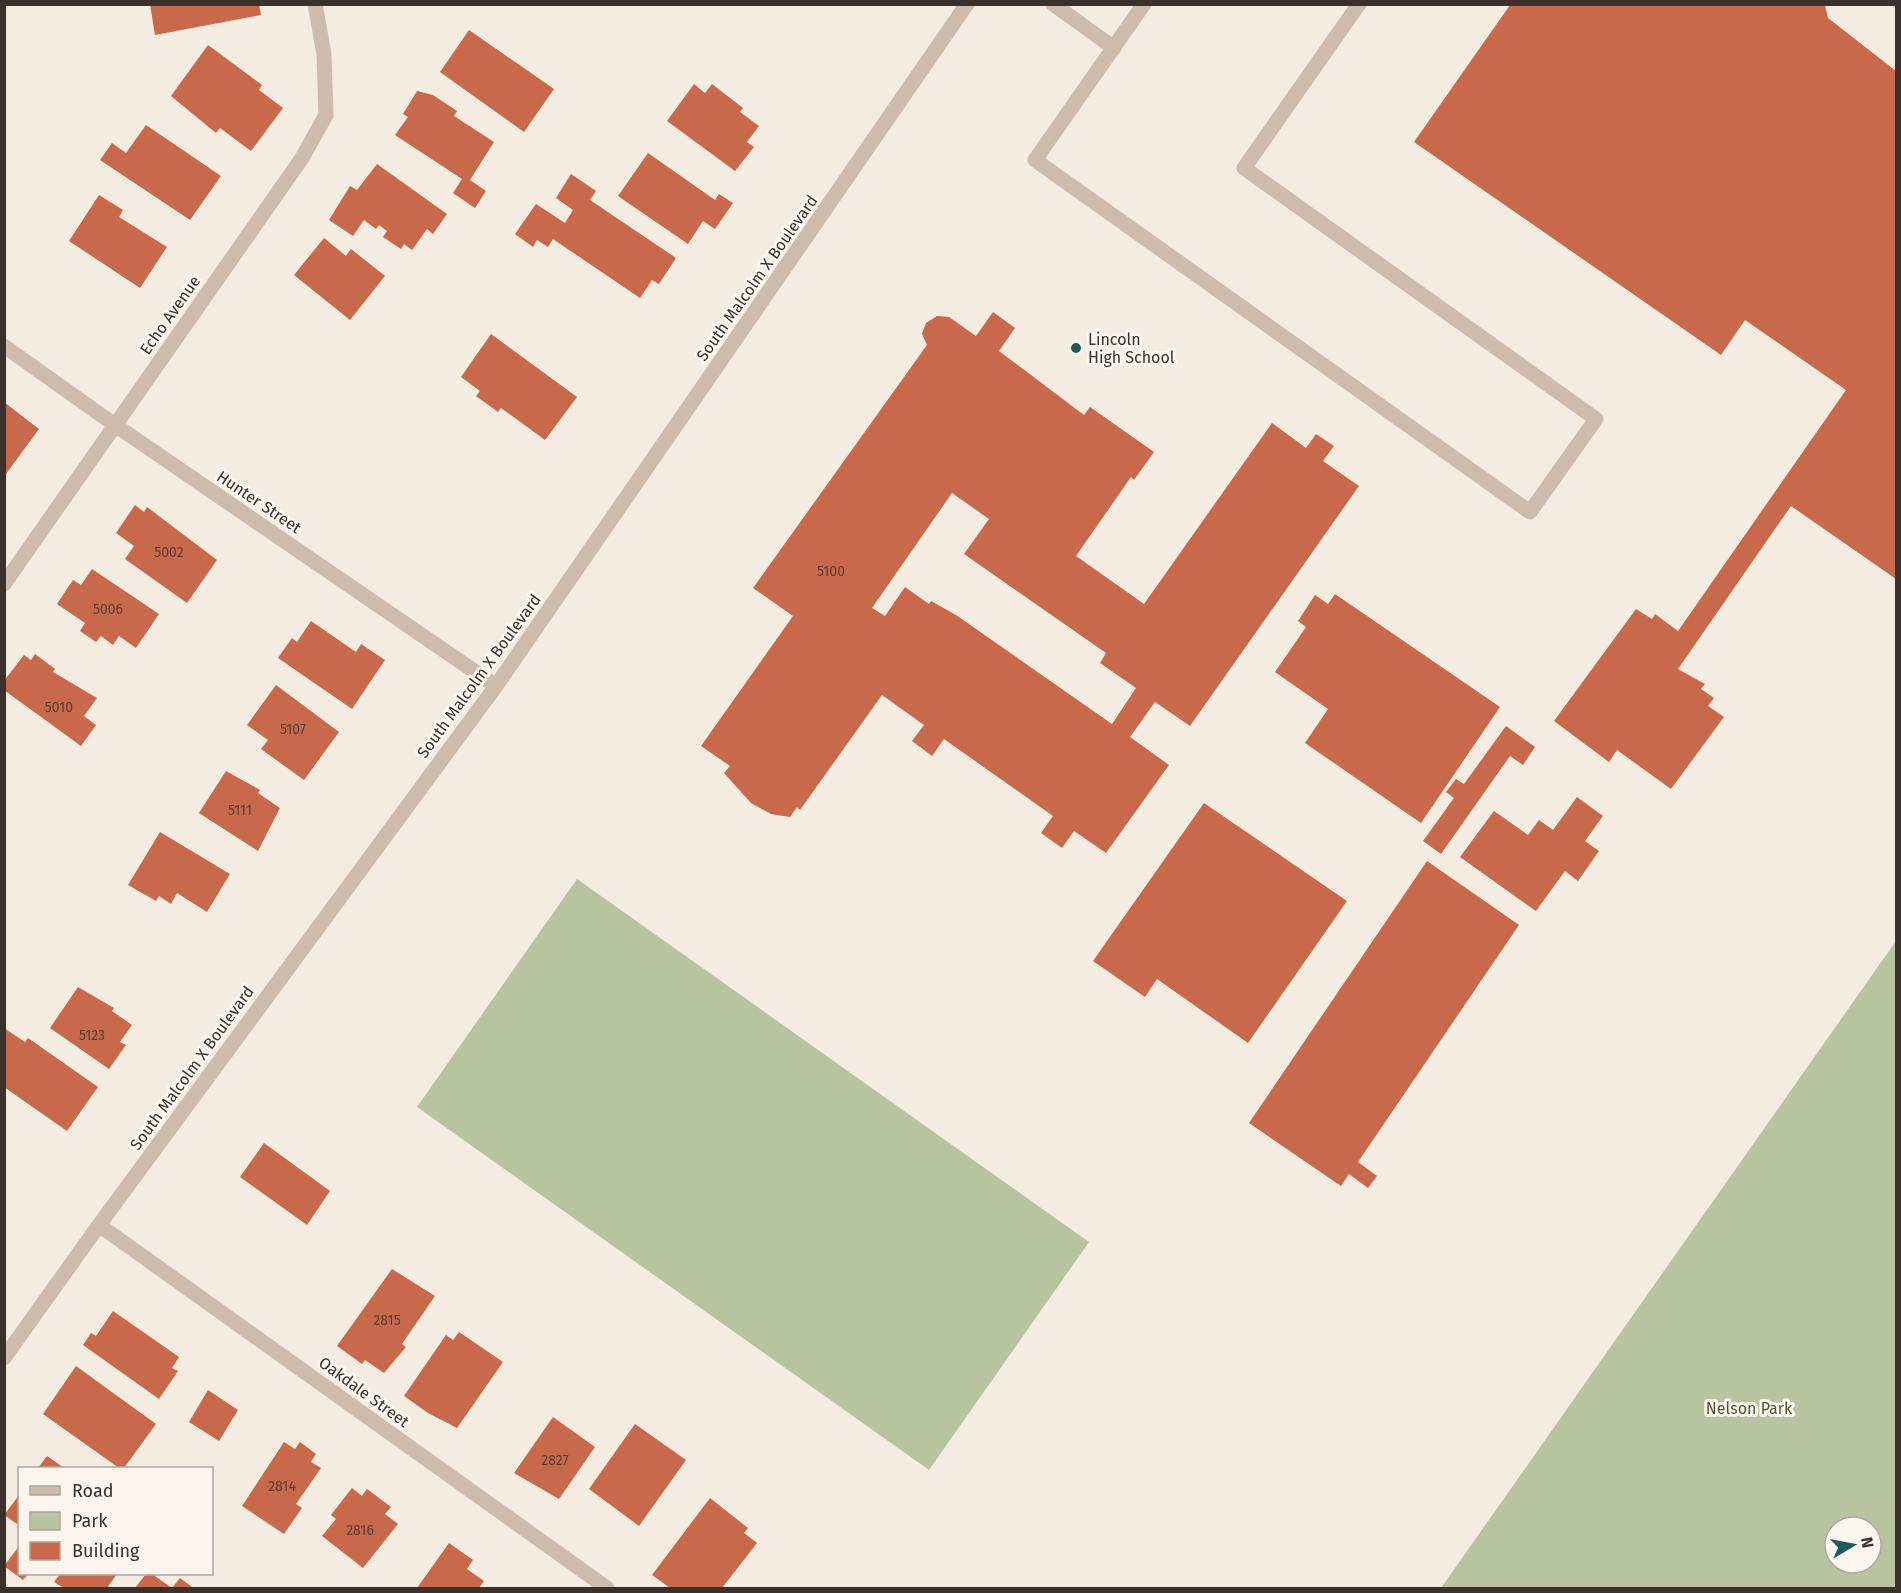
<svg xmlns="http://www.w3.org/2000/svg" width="1901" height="1593" font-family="'Fira Sans',sans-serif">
<rect width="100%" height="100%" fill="#f4ebe1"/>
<path fill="#b8c4a0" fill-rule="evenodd" d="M577 879 1089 1242 929 1470 417 1107Z
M1896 941V1588H1441ZM1835 1527H1871V1563H1835Z"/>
<path fill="#c8694b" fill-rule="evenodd" d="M150 4H259L261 15 155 35Z
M1510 5H1825L1828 18 1896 71V579L1791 506 1678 669 1705 684 1701 689 1714 698 1708 706 1724 717 1671 789 1617 750 1609 762 1554 721 1636 609 1652 619 1655 614 1678 631 1846 390 1745 320 1721 355 1414 142Z
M469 30 554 89 524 132 440 72Z
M208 45 262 85 259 90 283 108 251 151 220 128 216 133 171 96Z
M694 84 705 93 712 84 743 108 740 112 759 126 747 142 754 147 735 171 667 121Z
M417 91 433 95 457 111 454 116 494 142 470 180 486 191 475 208 453 193 462 179 395 135 408 117 403 114Z
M146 125 221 176 190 220 100 160 112 143 126 153Z
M648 153 715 200 719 194 733 203 715 229 703 221 688 244 618 196Z
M377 164 447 214 433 234 427 229 412 250 404 244 401 249 383 237 387 231 379 225 376 229 364 220 353 236 329 220 350 186 357 190Z
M571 174 596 191 590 200 676 258 659 284 652 280 640 298 553 239 548 247 537 240 533 247 515 234 536 204 565 223 573 210 556 198Z
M99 195 123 210 119 217 167 247 140 288 69 241Z
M324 238 346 256 351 249 385 276 350 320 294 275Z
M993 312 1015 328 999 351 1084 415 1090 407 1154 452 1134 480 1131 477 1076 556 1144 604 1272 423 1306 448 1316 434 1334 446 1323 461 1359 486 1190 726 1155 702 1130 737 1169 765 1106 853 1074 831 1062 848 1041 833 1053 816 944 739 932 756 912 741 924 725 882 695 800 810 797 807 790 817 771 814 751 803 724 773 730 766 701 746 793 616 753 588 927 345 922 334 926 323 937 316 949 317 976 336ZM952 493 989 519 964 554 1106 653 1100 663 1136 688 1112 724 956 615 931 601 929 604 905 587 885 616 872 608Z
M491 334 577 397 545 440 501 408 498 412 476 396 480 391 461 377Z
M4 402 39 429 6 474 4 473Z
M135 505 144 512 147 507 217 560 187 603 125 559 134 546 116 533Z
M92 569 159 614 136 648 119 636 113 645 101 636 96 642 80 631 85 623 57 604 73 580 81 585Z
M1335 594 1500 707 1421 823 1305 743 1328 709 1275 672 1306 627 1298 621 1315 595 1328 604Z
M311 621 356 652 361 644 385 660 352 709 278 658 292 638 297 642Z
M35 654 55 669 53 672 97 698 84 716 96 725 81 746 4 690V681L24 655 31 660Z
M276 685 339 732 304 780 261 749 268 740 247 725Z
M1506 726 1535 747 1523 765 1510 756 1441 854 1423 841 1454 798 1446 792 1456 779 1464 784Z
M226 771 260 790 258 793 280 808 258 851 199 813Z
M1577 797 1603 816 1585 841 1599 851 1578 881 1565 871 1536 911 1460 857 1494 811 1528 835 1539 820 1553 830Z
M1204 803 1347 901 1248 1043 1157 979 1145 997 1093 961Z
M160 832 230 874 207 912 177 893 171 904 159 896 156 901 128 885Z
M1427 861 1519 925 1358 1162 1377 1176 1368 1188 1349 1174 1341 1186 1249 1123Z
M78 987 114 1008 112 1011 132 1025 120 1042 126 1045 109 1069 50 1028Z
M4 1028 25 1042 28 1038 98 1087 67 1131 4 1087Z
M264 1143 330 1191 307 1225 240 1177Z
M392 1269 435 1296 402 1344 406 1347 384 1373 365 1360 362 1364 337 1346Z
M113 1311 179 1357 172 1368 178 1371 159 1399 83 1345 91 1333 96 1336Z
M459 1332 503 1362 457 1428 428 1413 404 1396 446 1335 453 1340Z
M76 1366 156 1424 124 1468H119L43 1414Z
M208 1390 238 1410 219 1441 189 1422Z
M553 1417 595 1447 559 1499 514 1473Z
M635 1424 686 1460 639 1526 589 1489Z
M284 1442 295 1449 300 1442 316 1454 311 1462 321 1468 296 1504 302 1508 284 1534 242 1506Z
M47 1456 64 1468H38Z
M352 1488 362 1496 367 1489 391 1507 385 1514 398 1524 363 1568 322 1536 336 1519 331 1515Z
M20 1494V1526L4 1515Z
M710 1498 748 1528 744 1533 757 1543 722 1588H670L652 1575Z
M449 1543 473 1560 467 1569 484 1581 479 1588H417Z
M20 1545V1574H28L23 1580 4 1566Z
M60 1574H117L107 1588H64L54 1582Z
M146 1574H152L172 1588 180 1578 192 1587 191 1588H135Z"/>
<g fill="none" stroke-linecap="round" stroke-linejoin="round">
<path stroke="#cdbbac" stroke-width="15" d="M1053 4 1114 48
M1144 4 1035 160 1530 512 1596 419 1244 168 1359 4"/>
<path stroke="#cdbbac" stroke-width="15" d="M4 346 115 425 496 686
M4 584 302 158 326 115 324 54 315 4
M99 1225 607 1588
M4 1358 99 1225 496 686 967 4"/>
</g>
<circle fill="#1f5a5e" stroke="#fbf5ee" stroke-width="2" cx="1076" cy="348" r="6"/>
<g text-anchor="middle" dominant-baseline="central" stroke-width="6" stroke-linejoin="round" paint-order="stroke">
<g font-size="14" fill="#5e3e33">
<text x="169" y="552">5002</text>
<text x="831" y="571">5100</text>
<text x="108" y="609">5006</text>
<text x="59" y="707">5010</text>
<text x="293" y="729">5107</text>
<text x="240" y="810">5111</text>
<text x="92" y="1035">5123</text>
<text x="387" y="1320">2815</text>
<text x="555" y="1460">2827</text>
<text x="282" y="1486">2814</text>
<text x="360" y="1530">2816</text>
</g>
<g font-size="16" fill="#3b302b" stroke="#fbf5ee">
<text transform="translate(757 278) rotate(-55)">South Malcolm X Boulevard</text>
<text transform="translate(170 315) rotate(-55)">Echo Avenue</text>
<text transform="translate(259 502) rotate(34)">Hunter Street</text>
<text transform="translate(479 676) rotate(-54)">South Malcolm X Boulevard</text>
<text transform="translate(192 1068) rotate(-54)">South Malcolm X Boulevard</text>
<text transform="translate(364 1392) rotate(36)">Oakdale Street</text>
</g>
<g font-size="16" fill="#3b302b" stroke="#fbf5ee" text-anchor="start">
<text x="1088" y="339">Lincoln<tspan x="1088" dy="18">High School</tspan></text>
</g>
<g font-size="16" fill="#4a5a2e" stroke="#fbf5ee">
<text x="1749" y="1408">Nelson Park</text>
</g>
</g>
<rect width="1901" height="1593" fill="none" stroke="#3b302b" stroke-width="12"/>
<rect x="18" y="1467" width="195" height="108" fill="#fbf5ee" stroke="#aea6a0" stroke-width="1.5"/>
<rect x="30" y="1486" width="30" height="9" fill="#cdbbac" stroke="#aea6a0" stroke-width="1.5"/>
<text x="72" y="1497" font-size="18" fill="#3b302b">Road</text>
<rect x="30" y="1512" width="30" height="18" fill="#b8c4a0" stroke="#aea6a0" stroke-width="1.5"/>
<text x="72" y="1527" font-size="18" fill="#3b302b">Park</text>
<rect x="30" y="1542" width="30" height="18" fill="#c8694b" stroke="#aea6a0" stroke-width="1.5"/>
<text x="72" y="1557" font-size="18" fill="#3b302b">Building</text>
<g transform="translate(1853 1545) rotate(80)"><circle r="28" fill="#fbf5ee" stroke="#aea6a0" stroke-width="1.5"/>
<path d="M0-4.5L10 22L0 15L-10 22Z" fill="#1f5a5e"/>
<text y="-9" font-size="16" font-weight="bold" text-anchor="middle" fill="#3b302b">N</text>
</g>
</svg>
